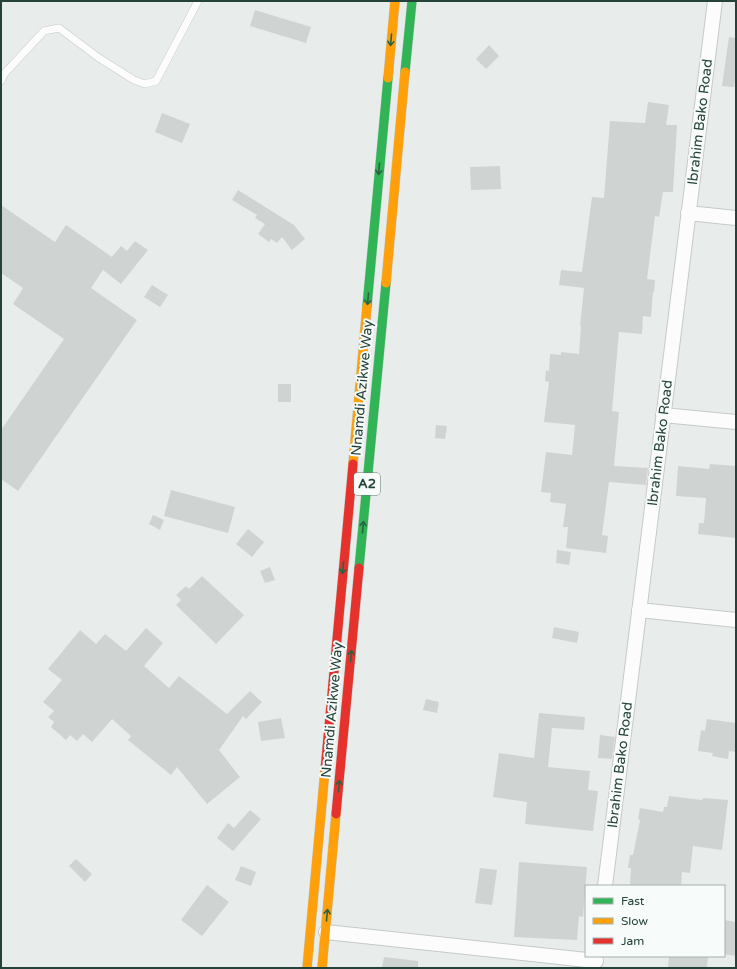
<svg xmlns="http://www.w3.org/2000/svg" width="737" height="969" font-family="'Varela Round',sans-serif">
<rect width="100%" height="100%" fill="#e8edeb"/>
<path fill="#cfd4d2" d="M255 10 311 27 306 43 250 26Z
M729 37 736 38V72L734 87 722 86Z
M489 45 499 56 486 69 476 59Z
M648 102 669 105 666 125H677L673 192H663L659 217 655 216 647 279 655 280 654 292H653L651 317 643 316 642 334 619 332 612 411 619 412 614 466 648 468 646 485 609 482 602 535 608 536 606 553 566 548 568 527H563L566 504 550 502 551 493 541 492 546 452 572 455 575 425 544 422 549 382 545 381 546 370 549 371 550 354 561 355V352L579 354 581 326H580L584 288 559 285 561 270 582 272 592 197 604 198 610 121 645 123Z
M162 113 190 124 182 143 155 132Z
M500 166 501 189 471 190 470 167Z
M238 190 294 225 305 239 292 250 282 237 277 243 271 239 269 242 258 234 265 224 255 218 257 215 232 200Z
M1 205 55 242 66 225 112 257 121 246 127 251 135 241 148 250 121 284 103 270 91 288 137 320 18 491 1 479V430L64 339 13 304 23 288 1 273Z
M152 285 168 295 160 307 144 297Z
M278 384H291V402H278Z
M436 425 447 426 445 439 435 438Z
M710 464 736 466V538L698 534 699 523H704L706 498 676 496 678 466 709 469Z
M171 490 235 507 228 533 164 516Z
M153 515 164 520 160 530 149 524Z
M248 529 264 542 252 557 236 544Z
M557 550 571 552 569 565 556 563Z
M270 567 275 580 265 583 260 571Z
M202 576 244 615 216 644 176 605 181 600 176 595 186 586 189 589Z
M554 627 579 632 577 643 552 638Z
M146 628 163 643 144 666 169 688 179 676 227 714 250 691 262 702 246 719 243 716 219 750 240 777 207 804 177 767 171 775 128 740 131 736 112 719 92 742 83 734 77 741 70 735 66 740 51 727 54 722 48 717 54 711 43 702 62 680 48 669 80 630 96 644 105 634 126 651Z
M426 699 439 702 437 713 423 710Z
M539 713 585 717 584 730 552 728 548 767 590 771 588 790 598 791 593 831 525 824 527 802 493 797 499 753 534 758Z
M281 718 285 738 261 741 258 722Z
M707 719 736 723V752L729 751 728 759 712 756 713 753 698 751 701 730 705 731Z
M600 735 615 737 612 759 598 758Z
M669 796 702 800 703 798 728 800 722 850 693 846 690 873 682 872 681 886H630L631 868H628L630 855H633L640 820 638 819 640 808 663 812 664 807H667Z
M250 810 261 819 233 851 217 838 228 823 234 828Z
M76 859 92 874 85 882 69 866Z
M519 862 587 867 583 917 579 916 577 940 514 937Z
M241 866 256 872 251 886 235 880Z
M480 868 497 870 492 905 475 903Z
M207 885 229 902 202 936 181 920Z
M724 920 736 922V956L724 954Z
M669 956H708L707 968H668Z
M384 957 418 961V968H382Z"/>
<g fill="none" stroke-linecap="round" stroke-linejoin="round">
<g stroke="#c5cac8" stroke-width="8">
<path id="lane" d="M1 81 5 73 44 31 59 28 99 58 134 80 145 84 156 81 198 1"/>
</g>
<g stroke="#c5cac8" stroke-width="16">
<path id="street" d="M688 213 736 218
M663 415 736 422
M639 610 736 620
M605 886 715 1
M326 932 596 961"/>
</g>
<g stroke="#c3ccc9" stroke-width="10">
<path id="fast" d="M405 72 412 1
M367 306 388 78
M359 568 386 283"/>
</g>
<g stroke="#c3ccc9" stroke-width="10">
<path id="slow" d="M388 78 395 1
M386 283 405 72
M353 464 367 306
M307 968 325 770
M322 968 336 814"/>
</g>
<g stroke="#c3ccc9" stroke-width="10">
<path id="jam" d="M325 770 353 464
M336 814 359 568"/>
</g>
<use href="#lane" stroke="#fcfcfc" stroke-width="7"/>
<use href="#street" stroke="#fcfcfc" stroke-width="14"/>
<use href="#fast" stroke="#30b455" stroke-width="9"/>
<use href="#slow" stroke="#ff9f0a" stroke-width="9"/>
<use href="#jam" stroke="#e5322d" stroke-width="9"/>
</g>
<defs><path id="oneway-shaft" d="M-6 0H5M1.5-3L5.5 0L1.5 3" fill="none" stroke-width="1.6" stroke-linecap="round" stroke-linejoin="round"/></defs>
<g stroke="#286442">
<use href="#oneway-shaft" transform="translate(391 40) rotate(95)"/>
<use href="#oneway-shaft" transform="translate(379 169) rotate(95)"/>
<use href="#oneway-shaft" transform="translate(368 299) rotate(95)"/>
<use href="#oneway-shaft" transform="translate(363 527) rotate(-85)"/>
<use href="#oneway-shaft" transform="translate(343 568) rotate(95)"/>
<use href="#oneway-shaft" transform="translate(351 656) rotate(-85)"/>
<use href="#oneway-shaft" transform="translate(339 786) rotate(-85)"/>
<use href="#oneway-shaft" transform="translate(327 915) rotate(-85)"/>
</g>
<g text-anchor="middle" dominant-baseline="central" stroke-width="4" stroke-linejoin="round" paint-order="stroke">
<rect fill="#f7fbf9" stroke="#637a73" stroke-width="1" x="354" y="473" width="26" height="22" rx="3"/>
<g font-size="13" font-weight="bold" fill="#24423a">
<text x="367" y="484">A2</text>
</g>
<g font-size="14" fill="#24423a" stroke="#f7fbf9">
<text transform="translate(700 122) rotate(-83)">Ibrahim Bako Road</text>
<text transform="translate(362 388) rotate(-85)">Nnamdi Azikwe Way</text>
<text transform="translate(660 443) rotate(-83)">Ibrahim Bako Road</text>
<text transform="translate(332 710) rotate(-85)">Nnamdi Azikwe Way</text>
<text transform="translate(620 765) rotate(-83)">Ibrahim Bako Road</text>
</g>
</g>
<rect width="737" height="969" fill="none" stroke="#24423a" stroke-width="4"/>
<rect x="585" y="885" width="140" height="72" fill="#f7fbf9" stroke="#a3b1ad"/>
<rect x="593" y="898" width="20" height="6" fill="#30b455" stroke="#a3b1ad"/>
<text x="621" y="905" font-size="12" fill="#24423a">Fast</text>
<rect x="593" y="918" width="20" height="6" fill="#ff9f0a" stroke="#a3b1ad"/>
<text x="621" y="925" font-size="12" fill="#24423a">Slow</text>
<rect x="593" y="938" width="20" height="6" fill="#e5322d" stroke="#a3b1ad"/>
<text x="621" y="945" font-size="12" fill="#24423a">Jam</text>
</svg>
